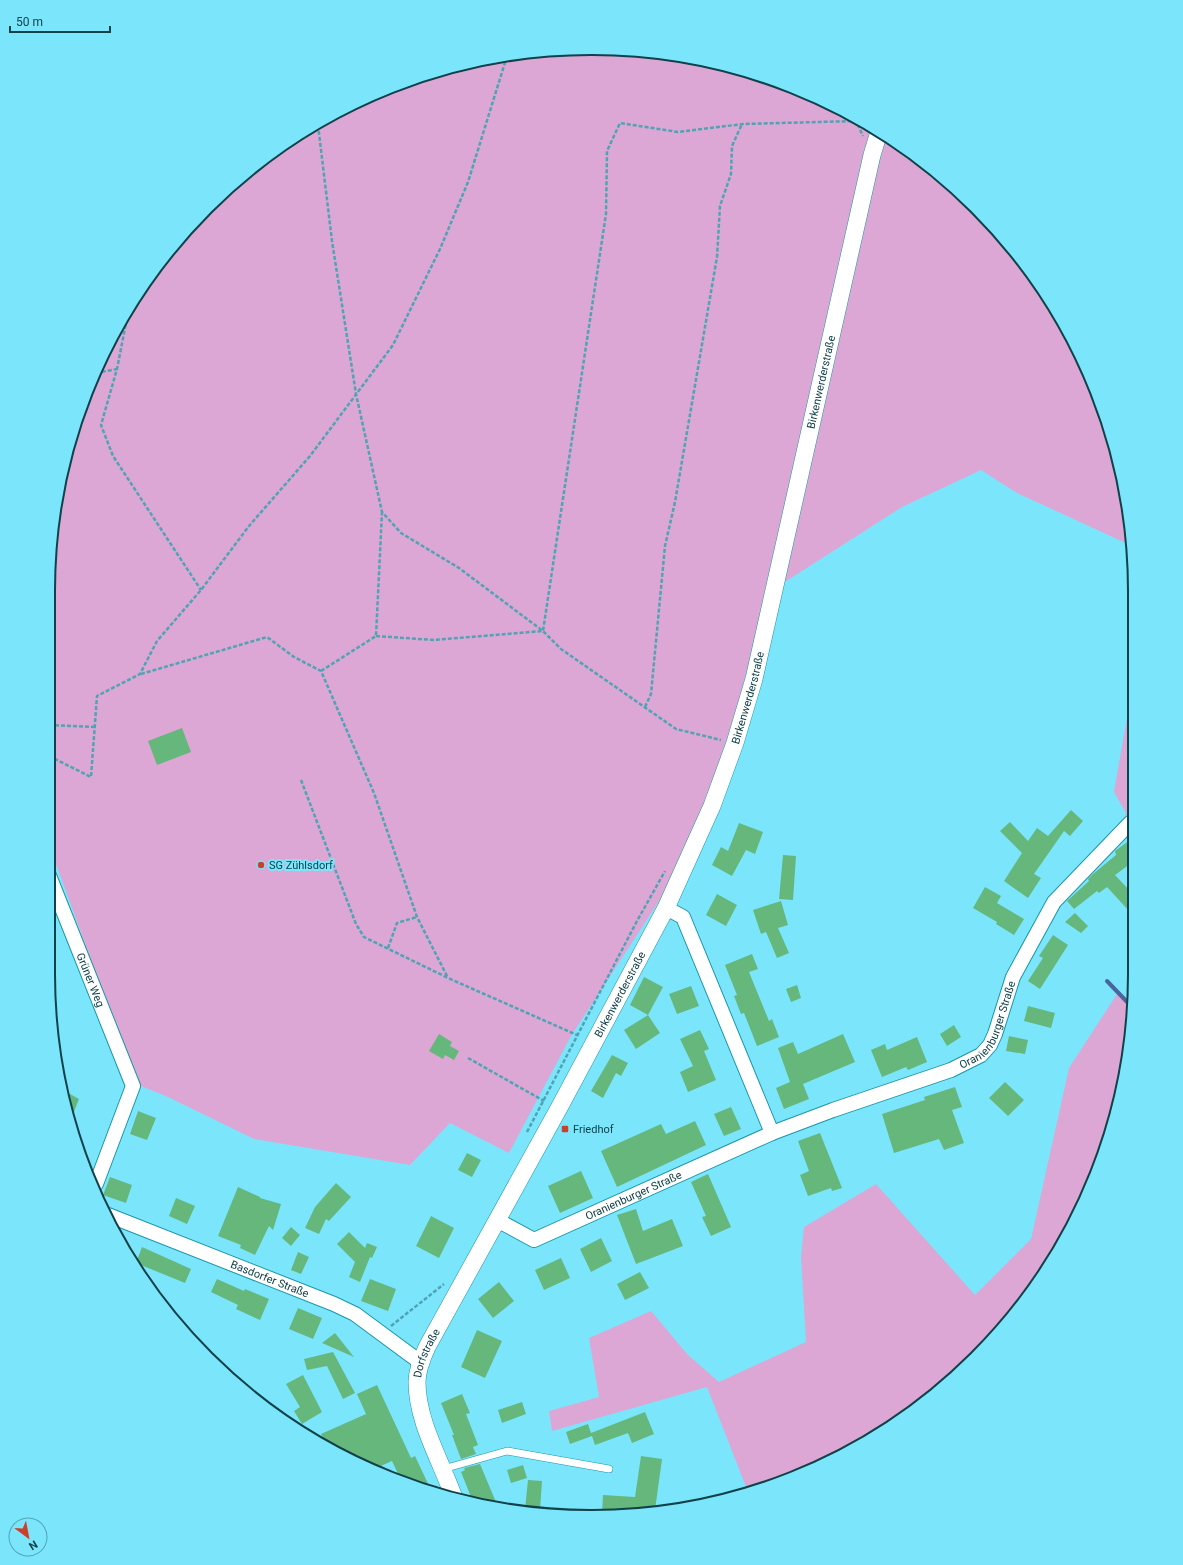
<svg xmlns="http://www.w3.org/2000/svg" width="1183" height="1565" font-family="Roboto,sans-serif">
<rect width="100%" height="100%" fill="#7be6fb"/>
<path fill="#dca7d4" d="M591 48 697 58 799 89 893 139 976 207 1043 289 1094 384 1130 521V545L1017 493 981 470 902 507 766 594 728 745 709 797 665 892 571 1036 509 1153 450 1123 410 1165 254 1139 168 1097 136 1084 48 842 49 556 67 451 104 351 160 261 207 207 289 140 383 89 485 58Z
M1130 700V826L1121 828 1126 813 1114 792Z
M1119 991 1130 1002V1045L1094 1181 1044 1275 976 1358 894 1425 766 1488 748 1492 707 1387 552 1431 549 1411 599 1397 589 1338 651 1311 688 1355 719 1382 806 1342 801 1257 804 1227 876 1184 975 1295 1031 1239 1069 1068Z"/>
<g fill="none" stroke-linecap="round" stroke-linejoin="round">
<path stroke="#4a659c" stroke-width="4" d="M1107 981 1130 1005"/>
</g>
<path fill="#65b77c" d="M182 728 191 752 157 765 148 741Z
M1071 810 1083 821 1070 836 1064 831 1034 874 1041 878 1028 898 1004 881 1022 853 1000 831 1010 822 1028 841 1037 828 1048 836Z
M739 823 763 832 755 854 746 850 732 876 712 865 721 847 728 851Z
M1130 840V864L1115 875 1130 891V912L1107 887 1099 893 1097 891 1074 909 1067 901 1089 881 1088 879 1093 874 1116 855 1115 851Z
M783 855 796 856 793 900 779 899Z
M985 887 1001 896 997 903 1024 919 1014 935 996 924 997 922 973 908Z
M717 894 737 905 726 926 706 915Z
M781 901 788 925 778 928 789 953 777 958 766 932 761 934 753 910Z
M1075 913 1088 926 1081 933 1065 922Z
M1053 935 1068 945 1040 989 1028 981 1043 958 1039 956Z
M752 954 758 969 749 972 769 1021 772 1019 779 1037 757 1046 744 1013 741 1014 734 996 737 995 725 965Z
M644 977 663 987 648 1015 630 1005Z
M797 985 801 998 791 1002 786 989Z
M691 986 699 1006 677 1014 669 994Z
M1028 1006 1055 1013 1051 1028 1024 1021Z
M648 1015 660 1033 636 1049 624 1030Z
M954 1025 961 1037 947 1046 940 1034Z
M700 1030 709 1049 704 1051 716 1080 688 1092 680 1072 693 1066 680 1039Z
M439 1034 452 1042 450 1046 459 1051 454 1060 445 1055 443 1059 429 1051Z
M843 1034 855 1062 803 1084 809 1099 784 1109 776 1088 790 1082 778 1048 793 1042 798 1054Z
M1009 1036 1028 1040 1025 1054 1006 1051Z
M917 1037 927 1062 908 1070 906 1067 882 1077 871 1050 885 1044 887 1050Z
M612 1055 628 1063 621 1076 616 1073 603 1098 591 1091Z
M1005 1082 1024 1100 1008 1116 989 1098Z
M955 1087 962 1107 952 1110 964 1143 944 1150 939 1139 894 1153 882 1114 925 1100 924 1097Z
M63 1090 79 1099 70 1122 67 1114Z
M731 1107 741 1129 724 1136 714 1114Z
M138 1111 156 1118 147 1140 130 1134Z
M695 1121 706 1145 617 1187 601 1151 661 1124 666 1134Z
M820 1133 842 1188 832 1191 831 1188 808 1196 800 1175 809 1171 798 1141Z
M467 1153 481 1160 472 1177 458 1170Z
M581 1171 593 1198 560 1213 548 1186Z
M708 1174 731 1227 711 1236 702 1217 706 1216 691 1182Z
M110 1177 132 1185 126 1203 103 1195Z
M336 1183 351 1197 329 1221 326 1219 319 1234 305 1228 315 1207Z
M238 1187 260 1197V1198L281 1204 273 1230 269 1226 255 1255 240 1248 241 1245 218 1236Z
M176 1198 195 1206 187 1224 169 1216Z
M636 1209 643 1231 672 1219 683 1246 636 1264 617 1215Z
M431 1216 454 1228 439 1258 416 1246Z
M291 1227 300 1235 291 1246 282 1238Z
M349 1232 365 1248 367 1243 377 1247 372 1258 370 1257 360 1282 349 1277 355 1262 337 1244Z
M601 1238 612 1261 591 1272 580 1249Z
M142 1247 191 1269 185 1283 136 1263Z
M298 1252 309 1257 301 1274 291 1270Z
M561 1258 570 1278 544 1290 535 1270Z
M640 1272 649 1288 625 1300 617 1284Z
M217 1279 244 1291 245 1289 269 1299 260 1320 236 1309 238 1305 211 1292Z
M370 1279 396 1289 388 1311 361 1301Z
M499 1282 514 1301 493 1318 478 1299Z
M298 1308 322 1318 313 1339 289 1329Z
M477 1330 502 1341 485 1378 461 1367Z
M335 1333 354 1357 322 1343Z
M333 1352 355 1393 343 1399 327 1366 307 1370 304 1359Z
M303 1375 322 1412 302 1424 294 1411 300 1407 286 1384Z
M377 1385 411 1458 415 1456 430 1488 400 1478 392 1461 374 1469 351 1461 327 1447 321 1434 366 1414 357 1394Z
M462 1394 470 1413 466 1414 478 1445 473 1447 476 1454 461 1459 452 1435H454L441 1403Z
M522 1402 526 1414 502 1423 498 1410Z
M645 1412 654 1434 632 1443 628 1433 595 1445 592 1436 570 1444 566 1432 588 1424 591 1433Z
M641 1456 662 1459 655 1510 634 1514 602 1513 603 1495 635 1497Z
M480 1464 498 1507H485L473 1502 461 1472 465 1470 464 1468Z
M523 1465 527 1478 511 1483 507 1470Z
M528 1480 542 1481 540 1510 525 1509Z"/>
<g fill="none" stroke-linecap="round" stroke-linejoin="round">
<g stroke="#1a96a9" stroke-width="8">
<path id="service" d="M443 1469 507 1451 609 1469"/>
</g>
<g stroke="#1a96a9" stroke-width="16">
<g id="minor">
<path id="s1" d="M48 873 133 1086 96 1184"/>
<path d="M666 908 683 917 772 1133"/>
<path id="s2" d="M108 1215 334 1304 355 1314 420 1362"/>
<path id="s3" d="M497 1220 534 1240 772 1133 833 1110 951 1070 981 1055 990 1045 995 1034 1013 977 1054 902 1130 823"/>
</g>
</g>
<g stroke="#1a96a9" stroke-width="18">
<g id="tertiary">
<path id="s4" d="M453 1495C440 1459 417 1421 417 1382 417 1370 422 1358 427 1347L559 1108 666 908 712 806 735 743 754 679 872 155 879 132"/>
</g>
</g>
<path stroke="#50a3b3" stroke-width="2.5" stroke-dasharray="4 2" stroke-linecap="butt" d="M855 119 863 136
M318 125 332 241 356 394 382 512 401 533 459 568 543 631 561 649 676 729 721 740
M128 313 117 369 101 425 113 456 201 590
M96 373 117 369
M376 636 434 640 543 631 606 214 607 151 620 123 678 132 743 124 856 121
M321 671 376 636 382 512
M141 674 267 637 294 657 321 671 374 793 417 917 448 978
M645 707 651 694 665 546 675 502 717 257 720 206 731 174 732 146 742 124
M49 725 95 727
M49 756 91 777 97 696 140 674 157 641 201 590 249 526 310 456 393 345 440 249 468 182 507 56
M301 780 356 924 364 937 448 978 577 1035
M388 948 397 923 417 917
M468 1058 544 1101
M527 1132 637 921 665 871
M391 1326 444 1284"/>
<use href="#service" stroke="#fff" stroke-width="7"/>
<use href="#minor" stroke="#fff" stroke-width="14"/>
<use href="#tertiary" stroke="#fff" stroke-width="17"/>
</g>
<g fill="#cc402b" stroke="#7be6fb" stroke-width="1.5">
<circle cx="261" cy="865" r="4"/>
<rect x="561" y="1125" width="8" height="8" rx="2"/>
</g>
<g text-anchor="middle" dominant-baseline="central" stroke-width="4" stroke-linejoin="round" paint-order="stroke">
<g font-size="11" fill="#114149" stroke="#7be6fb">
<text stroke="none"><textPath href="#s4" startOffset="1206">Birkenwerderstraße</textPath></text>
<text stroke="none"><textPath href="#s4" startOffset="882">Birkenwerderstraße</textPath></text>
<text stroke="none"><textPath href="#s1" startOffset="115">Grüner Weg</textPath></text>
<text stroke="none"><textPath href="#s4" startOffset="558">Birkenwerderstraße</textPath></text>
<text stroke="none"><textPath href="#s3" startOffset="555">Oranienburger Straße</textPath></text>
<text stroke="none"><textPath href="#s3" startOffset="151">Oranienburger Straße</textPath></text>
<text stroke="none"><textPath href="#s2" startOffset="174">Basdorfer Straße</textPath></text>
<text stroke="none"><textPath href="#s4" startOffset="150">Dorfstraße</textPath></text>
</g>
<g font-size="11" fill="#114149" stroke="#7be6fb" text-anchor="start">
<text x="269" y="865">SG Zühlsdorf</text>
<text x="573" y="1129">Friedhof</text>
</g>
</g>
<path d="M0 0H1183V1565H0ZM591 55H592A536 536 0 0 1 1128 591V974A536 536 0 0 1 592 1510H591A536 536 0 0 1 55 974V591A536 536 0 0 1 591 55Z" fill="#7be6fb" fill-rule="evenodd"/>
<path fill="none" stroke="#114149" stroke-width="2" d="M591 55H592A536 536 0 0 1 1128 591V974A536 536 0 0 1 592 1510H591A536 536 0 0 1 55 974V591A536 536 0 0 1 591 55Z"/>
<g transform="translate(28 1537) rotate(148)"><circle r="19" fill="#7be6fb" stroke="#51a4b4"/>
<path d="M0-3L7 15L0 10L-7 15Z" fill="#cc402b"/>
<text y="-6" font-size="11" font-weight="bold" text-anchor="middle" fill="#114149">N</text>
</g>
<path d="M10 26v6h100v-6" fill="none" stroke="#114149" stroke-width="2"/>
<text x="16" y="26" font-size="12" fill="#114149" stroke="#7be6fb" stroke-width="3" paint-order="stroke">50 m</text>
</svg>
